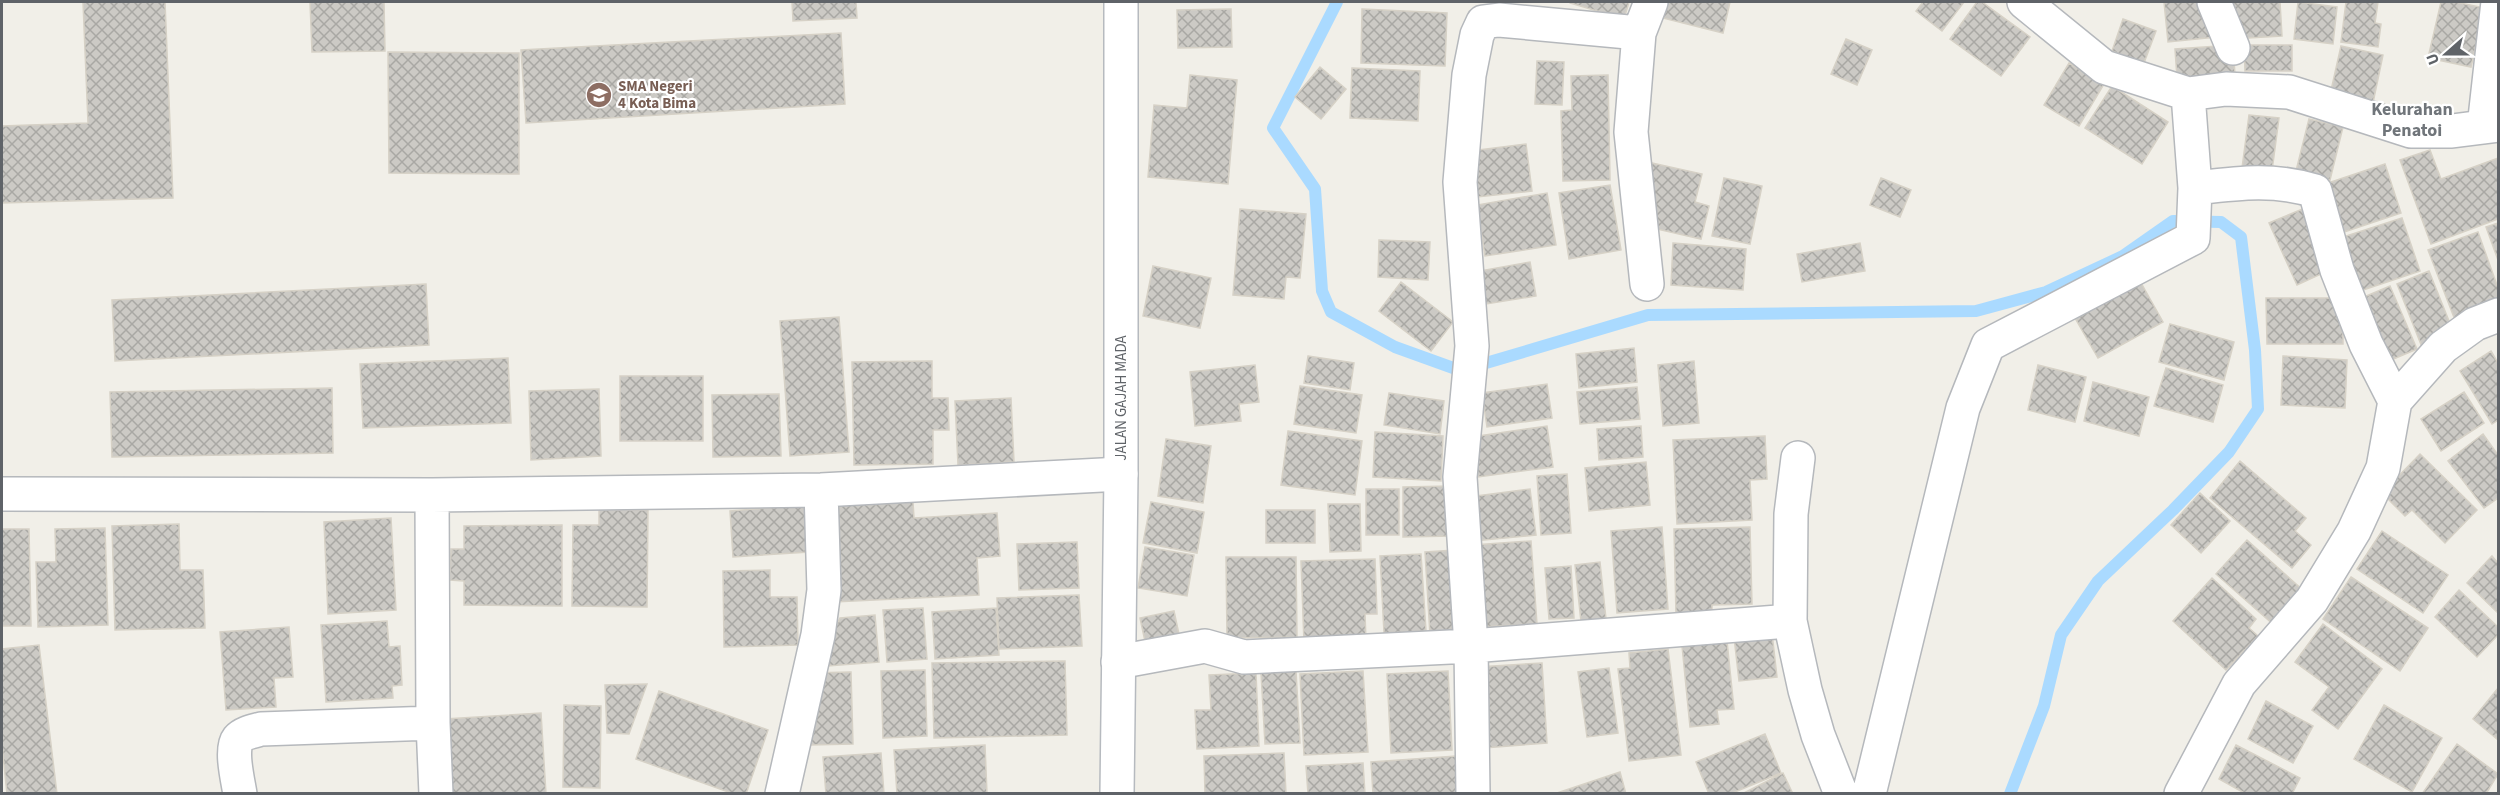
<svg xmlns="http://www.w3.org/2000/svg" width="2500" height="795" font-family="'Source Sans 3',sans-serif">
<defs>
<pattern id="building-cross-hatch" width="8" height="8" patternUnits="userSpaceOnUse" patternTransform="scale(1.5)"><rect width="8" height="8" fill="#cccac5"/><path d="M0 0l8 8M0 8l8-8" fill="none" stroke="#a9a8a4"/></pattern>
</defs>
<rect width="100%" height="100%" fill="#f1efe8"/>
<g fill="none" stroke-linecap="round" stroke-linejoin="round">
<path stroke="#aadaff" stroke-width="12" d="M1337 2 1273 128 1315 189 1322 291 1331 312 1395 347 1456 369 1486 363 1648 315 1976 311 2046 292 2123 256 2173 221 2221 222 2241 237 2255 350 2258 409 2229 452 2173 510 2098 581 2061 635 2044 706 2010 794"/>
</g>
<path fill="url(#building-cross-hatch)" stroke="#d6d1c6" stroke-width="1.5" d="M83 2H165L173 198 2 203V126L88 123Z
M310 2H384L385 51 312 52Z
M792 2H856L857 18 793 21Z
M1570 2H1629L1624 19 1570 3Z
M1667 2H1730L1723 33 1663 18Z
M1923 2H1964L1942 31 1916 11Z
M1977 2H1982L2030 37 2001 76 1950 39Z
M2164 2H2212L2216 37 2168 42Z
M2229 2H2280L2282 36 2231 39Z
M2298 2 2337 7 2333 44 2294 39Z
M2346 2H2378L2375 23 2381 24 2378 47 2341 42Z
M2441 2H2455L2485 8 2471 67 2428 58Z
M1231 9 1232 47 1178 48 1177 10Z
M1362 9 1447 13 1445 66 1361 63Z
M2123 19 2156 31 2144 63 2112 51Z
M841 33 845 104 526 123 521 50Z
M1846 39 1872 50 1857 85 1831 74Z
M2233 45 2235 75 2177 78 2175 49Z
M2244 45H2292V71H2245Z
M2341 46 2383 55 2373 103 2330 95Z
M388 52 519 53V174L389 173Z
M1537 61 1564 62 1562 105 1535 104Z
M2069 63 2104 84 2079 126 2044 105Z
M1320 67 1346 89 1321 119 1295 97Z
M1352 68 1420 71 1418 121 1350 118Z
M1190 75 1237 80 1228 184 1148 177 1154 105 1187 108Z
M1608 75 1610 180 1563 181 1561 111 1572 110 1571 76Z
M2112 86 2168 122 2142 164 2085 128Z
M2249 115 2279 118 2272 171 2242 168Z
M2309 119 2343 127 2330 180 2296 171Z
M1526 144 1532 191 1477 197 1471 151Z
M2430 150 2441 179 2498 158V219L2431 244 2400 160Z
M1652 163 1702 174 1695 202 1709 206 1701 239 1648 227 1644 197Z
M2385 164 2401 213 2335 235 2319 186Z
M1724 178 1762 186 1750 244 1712 236Z
M1881 178 1911 190 1900 217 1870 205Z
M1610 185 1621 250 1569 259 1559 193Z
M1547 193 1556 245 1485 256 1477 205Z
M2305 208 2332 269 2297 285 2269 223Z
M1240 209 1306 214 1300 278 1286 277 1284 299 1233 295Z
M2402 218 2420 271 2354 293 2337 239Z
M2498 223V260L2486 227Z
M2478 232 2498 288V304L2455 320 2428 250Z
M1379 240 1430 242 1428 280 1378 277Z
M1673 243 1746 249 1743 290 1671 285Z
M1860 243 1865 271 1802 282 1797 254Z
M1530 262 1536 296 1480 305 1474 272Z
M1153 266 1211 278 1200 328 1143 316Z
M2429 271 2451 326 2422 347 2397 284Z
M2140 281 2163 322 2098 358 2075 318Z
M1401 282 1453 322 1431 351 1379 311Z
M426 284 429 345 115 361 112 300Z
M2390 286 2417 349 2384 363 2357 300Z
M2266 298H2343V344H2267Z
M839 317 849 452 790 456 780 321Z
M2170 324 2234 342 2224 380 2159 362Z
M1634 348 1637 382 1579 388 1576 354Z
M2491 351 2498 363V420L2492 424 2460 371Z
M1308 356 1354 363 1350 390 1304 383Z
M2283 356 2347 360 2345 408 2281 405Z
M508 358 511 423 363 428 360 364Z
M932 361V398H948L949 430H933V464L854 465 852 362Z
M1694 361 1699 423 1663 426 1658 365Z
M1255 365 1259 402 1239 404 1241 421 1195 426 1190 372Z
M2038 365 2086 377 2075 422 2028 410Z
M2166 368 2223 385 2213 422 2154 406Z
M620 376H703V441H620Z
M2093 382 2149 397 2139 436 2084 421Z
M1547 384 1552 418 1487 427 1482 393Z
M1300 386 1362 395 1356 433 1294 424Z
M1637 387 1640 419 1580 424 1577 392Z
M332 388 333 453 112 457 110 392Z
M599 389 601 456 531 460 529 391Z
M2464 392 2484 423 2441 451 2421 419Z
M1389 393 1444 401 1440 434 1384 425Z
M779 394 781 456 713 457 712 395Z
M1011 398 1014 462 958 465 955 401Z
M1547 426 1553 467 1478 477 1472 437Z
M1641 426 1643 457 1599 460 1597 429Z
M1288 431 1362 441 1355 495 1281 485Z
M1375 432 1443 436 1441 481 1373 477Z
M2483 434 2498 455V498L2484 508 2448 461Z
M1765 436 1767 479 1750 480 1752 520 1677 524 1673 440Z
M1166 439 1211 446 1203 503 1158 496Z
M2420 454 2477 510 2445 543 2412 510 2405 516 2382 493Z
M2240 461 2306 518 2295 531 2311 545 2292 568 2210 498Z
M1646 462 1650 505 1589 511 1585 468Z
M1567 474 1571 533 1541 535 1537 476Z
M1451 486 1452 536 1403 537V487Z
M1366 489H1399V535H1366Z
M1530 489 1536 535 1474 541 1469 497Z
M2200 493 2230 521 2201 553 2171 525Z
M867 498V505L913 502 914 518 997 513 1000 556 977 558 979 595 834 602 828 500Z
M1151 502 1204 512 1197 553 1143 543Z
M1328 504H1360L1361 551 1330 552Z
M805 505 809 552 733 557 730 511Z
M599 510H648L647 607 572 606 573 525H599Z
M1266 510H1315V543H1266Z
M391 518 396 610 328 614 324 522Z
M179 524 180 570H203L205 628 115 630 112 526Z
M562 525V606L464 605V581L450 580 451 549H464V526Z
M1662 527 1668 609 1617 613 1611 531Z
M1750 527 1752 604 1712 605V615H1676L1674 529Z
M105 528 108 625 38 627 36 562H56L55 529Z
M2 529H29L31 626H2Z
M2382 531 2448 575 2423 613 2357 569Z
M2247 540 2305 592 2275 626 2216 574Z
M1531 541 1537 624 1479 627 1473 545Z
M1077 542 1079 588 1019 590 1017 544Z
M1145 547 1194 555 1187 596 1138 588Z
M1455 550 1460 633 1430 635 1425 552Z
M1421 554 1426 631 1384 633 1380 556Z
M2492 556 2498 563V613L2467 583Z
M1226 557H1296L1297 637 1227 638Z
M1375 559 1377 614H1365L1366 641 1304 643 1301 561Z
M1600 562 1606 619 1581 622 1575 565Z
M1571 566 1574 618 1549 619 1545 568Z
M770 570V597H797L798 645 724 647 723 571Z
M2351 577 2428 628 2400 671 2323 619Z
M2212 578 2256 619 2249 628 2258 636 2226 670 2173 621Z
M2459 590 2498 627V635L2477 657 2435 617Z
M1079 595 1082 646 999 649 997 598Z
M923 608 927 659 887 662 883 610Z
M996 608 999 655 935 659 932 612Z
M1174 611 1180 639 1146 646 1140 618Z
M875 615 879 662 815 667 840 618Z
M387 621 389 647 400 646 402 685 392 686 393 698 326 702 321 625Z
M2323 624 2382 669 2338 729 2312 710 2329 687 2295 662Z
M289 627 293 677 274 678 276 707 226 710 220 632Z
M1772 633 1777 677 1739 681 1734 637Z
M1727 641 1734 709 1717 710 1719 724 1690 727 1682 646Z
M39 645 57 794H7L2 746V649Z
M1668 649 1681 755 1629 761 1618 669 1630 668 1629 653Z
M1065 661 1067 735 934 738 932 663Z
M1542 663 1547 743 1484 748 1477 667Z
M1609 668 1618 733 1587 737 1578 672Z
M925 670 927 736 883 738 881 671Z
M1296 671 1300 743 1265 744 1261 673Z
M1363 671 1368 752 1304 755 1300 674Z
M1448 671 1452 750 1391 753 1387 674Z
M851 672 853 744 810 745 808 673Z
M1256 673 1259 746 1197 749 1195 710H1211L1209 675Z
M647 684 629 734 607 733 605 685Z
M2498 688V740L2473 719Z
M659 691 768 730 746 794H734L636 759Z
M2266 701 2313 726 2293 763 2248 739Z
M564 705 601 706 600 788 563 787Z
M2384 705 2442 738 2412 792 2354 759Z
M541 713 546 794H449L445 719Z
M1765 734 1781 773 1730 794H1709L1696 762Z
M2457 744 2498 774 2486 794H2422Z
M985 745 987 794H897L894 750Z
M2236 745 2300 778 2292 794H2246L2219 779Z
M881 753 884 794H826L823 757Z
M1284 753 1286 794H1205L1204 756Z
M1456 756 1459 794H1373L1371 762Z
M1363 763 1365 794H1308L1306 766Z
M1620 772 1626 794H1554Z
M1783 773 1793 794H1742Z"/>
<g fill="none" stroke-linecap="round" stroke-linejoin="round">
<g stroke="#b5b8bc" stroke-width="36">
<path id="street" d="M2024 2 2104 67 2188 94 2226 89 2289 92 2411 131H2452L2498 125
M2214 2 2233 48
M2484 127 2498 2
M2195 188C2238 183 2274 178 2315 191L2337 270 2366 344 2395 401
M1647 284 1631 132 1639 33 1651 2
M1798 458 1791 514 1790 621 1805 690 1818 735 1841 794
M2 494 432 495 821 490 1121 474
M432 495 433 723 436 794
M1118 662 1205 646 1244 657 1471 646 1790 621
M240 794C238 781 230 749 238 739 243 733 254 731 261 729L433 723
M782 794 818 635 824 590 821 490
M1473 794 1471 646 1460 477 1472 346 1460 182 1469 75 1477 35 1483 22 1499 20 1639 33
M1869 794 1963 408 1988 345 2193 238 2195 188 2188 94
M2181 794 2239 684 2312 600 2354 531 2383 468 2395 401 2443 347 2475 324 2498 315"/>
</g>
<g stroke="#b6babf" stroke-width="36">
<path id="secondary" d="M1117 794 1121 474V2"/>
</g>
<use href="#street" stroke="#fff" stroke-width="33"/>
<use href="#secondary" stroke="#fff" stroke-width="33"/>
</g>
<defs>
<g id="school-disc" transform="scale(1.35)"><circle r="9.5" fill="#8d6e63" stroke="#fff"/><path d="M0-5L7-2L0 1L-7-2ZM-4 1L0 2.5L4 1V4Q0 6-4 4Z" fill="#fff"/></g>
</defs>
<g fill-rule="evenodd">
<use href="#school-disc" x="599" y="95"/>
</g>
<g text-anchor="middle" dominant-baseline="central" stroke-width="4.5" stroke-linejoin="round" paint-order="stroke">
<g font-size="15" font-weight="bold" fill="#785e54" stroke="#fff" text-anchor="start">
<text x="618" y="86">SMA Negeri<tspan x="618" dy="17">4 Kota Bima</tspan></text>
</g>
<g font-size="15" fill="#5f6368" stroke="#fff">
<text transform="translate(1121 398) rotate(-90)">JALAN GAJAH MADA</text>
</g>
<g font-size="18" font-weight="bold" fill="#70757a" stroke="#fff">
<text x="2412" y="109">Kelurahan<tspan x="2412" dy="21">Penatoi</tspan></text>
</g>
</g>
<rect width="2500" height="795" fill="none" stroke="#5f6368" stroke-width="6"/>
<g transform="translate(2446 54) rotate(249)" stroke="#ffffff" stroke-width="4.5" paint-order="stroke">
<path d="M0-4.5L10 22L0 15L-10 22Z" fill="#5f6368"/>
<text y="-9" font-size="16" font-weight="bold" text-anchor="middle" fill="#5f6368">U</text>
</g>
</svg>
